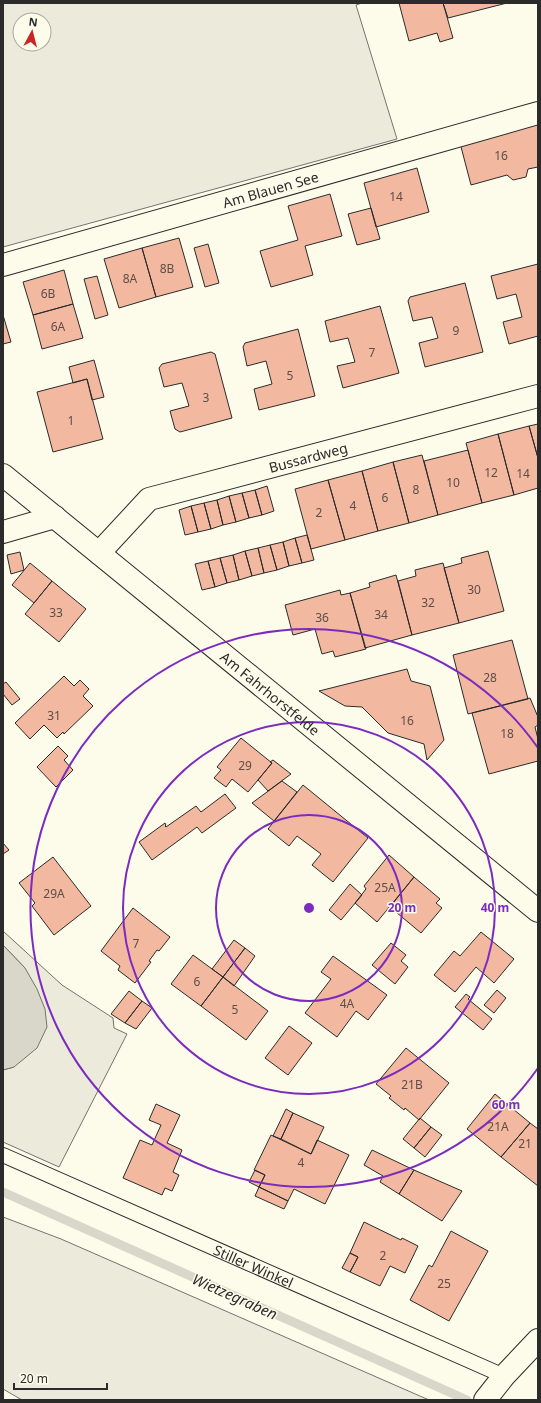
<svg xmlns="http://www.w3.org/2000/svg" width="541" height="1403" font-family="'Noto Sans',sans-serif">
<rect width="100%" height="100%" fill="#fdfbea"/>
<path fill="#ecebdb" stroke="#74746e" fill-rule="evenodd" d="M3 3H362L356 5 397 139 3 247ZM20 20H44V44H20Z
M3 931 62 985 113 1018 114 1028 127 1034 59 1167 3 1142V1070L14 1067 25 968 3 945Z
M3 1217 61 1239 429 1400H22L3 1389Z"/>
<path fill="#d8d7c9" stroke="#74746e" d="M3 945 25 968 37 989 45 1009 47 1027 37 1048 14 1067 3 1070Z"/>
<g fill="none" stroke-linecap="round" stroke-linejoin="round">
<path stroke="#d8d7c9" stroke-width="9" d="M3 1192 467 1400"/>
</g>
<path fill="#f2b8a0" stroke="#2b2b2b" d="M399 3H443L453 38 440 42 437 33 409 41Z
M443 3H507L448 18Z
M538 121V167L528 169 526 177 513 180 507 175 471 185 460 143Z
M417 168 429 212 376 227 364 183Z
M330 194 342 236 305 246 313 275 271 287 260 251 298 240 288 206Z
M371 208 380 239 357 245 348 214Z
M179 238 193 287 156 297 142 248Z
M208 244 219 283 205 287 194 248Z
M142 248 156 297 119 308 104 259Z
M538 264V336L509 344 503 322 522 317 516 294 497 299 491 276Z
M64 270 73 304 33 315 23 282Z
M97 276 108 315 95 319 84 279Z
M465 283 483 352 425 367 419 343 438 338 432 317 413 321 408 301 410 297Z
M73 304 83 338 42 349 33 315Z
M380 306 399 373 343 388 337 366 355 362 348 338 330 342 325 321Z
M3 315 11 342 3 344Z
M298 329 315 396 259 410 254 389 272 384 266 361 247 366 243 347 245 343Z
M211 352 215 354 232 418 180 432 175 429 170 411 189 406 182 383 164 387 159 368 162 364Z
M94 360 104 397 92 400 87 379 73 383 69 367Z
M87 379 103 439 53 452 37 392Z
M538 424V458L529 426Z
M529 426 538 458V488L514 495 498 434Z
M498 434 514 495 482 503 466 443Z
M468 450 482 503 438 515 424 461Z
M422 455 438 515 409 523 393 462Z
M393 462 409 523 378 531 362 471Z
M362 471 378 531 345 540 328 480Z
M328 480 345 540 311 549 295 489Z
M267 486 274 511 262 515 255 490Z
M255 490 262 515 249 518 242 493Z
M242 493 249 518 236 522 229 496Z
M229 496 236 522 223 525 217 500Z
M217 500 223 525 211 529 204 503Z
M204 503 211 529 198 532 191 506Z
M191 506 198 532 185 535 179 510Z
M307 535 314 560 302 563 295 538Z
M295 538 302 563 289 566 283 542Z
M283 542 289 566 277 570 270 545Z
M270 545 277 570 264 573 258 548Z
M258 548 264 573 252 576 245 551Z
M245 551 252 576 239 580 233 555Z
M488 551 504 611 459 623 444 568 462 563 461 558Z
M20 552 24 570 11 574 7 555Z
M233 555 239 580 227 583 220 558Z
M220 558 227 583 215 587 208 561Z
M208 561 215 587 202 590 195 564Z
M30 563 52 581 34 603 12 585Z
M443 563 459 623 412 635 398 581 416 576 415 570Z
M396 575 412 635 365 648 350 593 370 587 369 583Z
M52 581 86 609 59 642 25 614Z
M340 590 341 595 350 593 366 649 335 657 333 651 322 654 315 629 293 635 285 605Z
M512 640 528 699 468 714 453 655Z
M407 669 411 681 430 686 444 740 427 760 424 744 388 733 362 707 345 706 319 691Z
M64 676 74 686 80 680 89 689 83 696 93 706 64 734 63 732 57 738 44 725 30 739 15 723Z
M6 682 20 699 12 705 3 694V684Z
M530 698 538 717V725L535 727 538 739V761L489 774 472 713Z
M241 738 272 763 248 792 232 779 226 787 214 778 221 770 217 767Z
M58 746 68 756 64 760 73 770 56 787 37 767Z
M273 760 291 774 268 791 258 780 272 763 270 762Z
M282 781 297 792 274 821 252 803Z
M303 785 368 838 333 882 312 865 321 854 297 836 289 846 268 829Z
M225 794 236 808 202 833 197 827 152 860 139 842 165 823 166 825 165 826 166 827 196 806 201 812Z
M3 843 9 850 3 854Z
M389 855 414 877 377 922 355 903 366 889 364 886Z
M53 857 91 906 54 935 32 906 35 903 19 883Z
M414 877 440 899 436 903 442 908 421 933 390 907Z
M350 884 362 895 341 920 329 910Z
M133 908 170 937 159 951 157 950 149 961 151 962 135 983 118 970 120 966 101 951Z
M481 932 514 959 494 983 476 967 455 992 434 975 454 951 460 956Z
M234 940 245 948 223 977 212 969Z
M391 943 406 955 401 961 408 967 395 984 372 965Z
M245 948 255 956 234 986 223 977Z
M193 955 223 977 201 1006 171 984Z
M333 956 387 995 368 1020 356 1011 337 1037 305 1013 331 979 321 972Z
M223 977 268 1011 246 1040 201 1006Z
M497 990 506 998 494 1013 484 1005Z
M129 991 142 1001 125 1023 111 1014Z
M466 994 470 997 468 999 492 1019 483 1030 455 1007Z
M142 1001 152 1008 136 1029 125 1023Z
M289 1026 312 1043 288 1075 265 1058Z
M406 1048 449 1083 419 1120 405 1108 404 1110 389 1098 391 1096 376 1084Z
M495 1094 530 1123 501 1157 467 1129Z
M156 1104 180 1115 167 1143 182 1150 173 1172 179 1175 172 1191 165 1188 162 1195 123 1178 140 1140 152 1145 161 1125 149 1120Z
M286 1109 293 1113 281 1139 273 1136Z
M293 1113 324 1127 311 1154 281 1139Z
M420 1118 431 1127 414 1148 403 1139Z
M530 1123 538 1129V1186L501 1157Z
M431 1127 442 1135 425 1157 414 1148Z
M271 1135 311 1154 317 1140 349 1155 325 1204 294 1189 288 1201 259 1187 265 1175 254 1170Z
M372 1150 414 1170 399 1194 380 1182 383 1176 364 1165Z
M255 1170 265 1175 259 1187 249 1182Z
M414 1170 462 1191 442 1221 399 1194Z
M259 1187 288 1201 284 1209 255 1196Z
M364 1222 401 1240 402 1238 418 1246 405 1273 390 1266 380 1286 350 1272 358 1257 350 1253Z
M451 1231 488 1251 449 1321 410 1300 429 1265 432 1267Z
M350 1253 358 1257 350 1272 342 1268Z"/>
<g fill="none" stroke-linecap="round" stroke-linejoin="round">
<g stroke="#2b2b2b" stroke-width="16">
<g id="lane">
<path id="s1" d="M3 1155 504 1376"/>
</g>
</g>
<g stroke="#2b2b2b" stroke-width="24">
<g id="street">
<path id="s2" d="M3 265 538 113"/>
<path id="s3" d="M3 475 538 911"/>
<path d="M3 532 55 517"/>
<path id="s4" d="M99 553 149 499 538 396"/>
<path d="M485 1400 504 1376 538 1340"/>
</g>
</g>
<use href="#lane" stroke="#fdfbea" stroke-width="14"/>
<use href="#street" stroke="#fdfbea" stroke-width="22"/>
</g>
<g fill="none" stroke="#7b2cbf" stroke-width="2">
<circle cx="309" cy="908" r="93"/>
<circle cx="309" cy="908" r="186"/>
<path d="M538 1068A279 279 0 1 1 538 748"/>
</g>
<g text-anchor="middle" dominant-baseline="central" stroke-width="3" stroke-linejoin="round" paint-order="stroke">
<g font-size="12" fill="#5d4e48">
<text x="501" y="155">16</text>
<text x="396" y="196">14</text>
<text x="167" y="268">8B</text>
<text x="130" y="278">8A</text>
<text x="48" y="293">6B</text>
<text x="58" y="326">6A</text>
<text x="456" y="330">9</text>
<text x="372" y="352">7</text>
<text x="290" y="375">5</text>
<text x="206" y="397">3</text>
<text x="71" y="420">1</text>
<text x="491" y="472">12</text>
<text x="523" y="473">14</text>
<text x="453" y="482">10</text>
<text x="416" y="489">8</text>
<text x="385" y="497">6</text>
<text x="353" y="505">4</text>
<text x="319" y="512">2</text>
<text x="474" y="589">30</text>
<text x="428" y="602">32</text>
<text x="56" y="612">33</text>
<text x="381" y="614">34</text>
<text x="322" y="617">36</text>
<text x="490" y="677">28</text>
<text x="54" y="715">31</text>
<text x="407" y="720">16</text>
<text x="507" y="733">18</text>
<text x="245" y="765">29</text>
<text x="385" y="887">25A</text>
<text x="54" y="893">29A</text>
<text x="136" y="943">7</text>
<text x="197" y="981">6</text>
<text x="347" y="1003">4A</text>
<text x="235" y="1009">5</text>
<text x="412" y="1084">21B</text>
<text x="498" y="1126">21A</text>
<text x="525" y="1143">21</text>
<text x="301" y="1162">4</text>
<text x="383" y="1255">2</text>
<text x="444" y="1283">25</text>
</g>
<g font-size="14" fill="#2b2b2b" stroke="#fdfbea">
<text stroke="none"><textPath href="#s2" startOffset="278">Am Blauen See</textPath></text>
<text stroke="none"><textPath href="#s4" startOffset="238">Bussardweg</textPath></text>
<text stroke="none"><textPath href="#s3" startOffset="345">Am Fahrhorstfelde</textPath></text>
<text stroke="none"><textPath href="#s1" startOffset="274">Stiller Winkel</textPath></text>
</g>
<g font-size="15" font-style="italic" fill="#2b2b2b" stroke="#fdfbea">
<text transform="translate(235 1296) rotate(24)">Wietzegraben</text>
</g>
</g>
<circle cx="309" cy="908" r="6" fill="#7b2cbf" stroke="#fdfbea" stroke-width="2"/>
<g font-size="12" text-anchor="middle" font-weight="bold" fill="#7b2cbf" stroke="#fdfbea" stroke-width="3" stroke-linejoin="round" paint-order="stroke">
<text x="402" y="912">20 m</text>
<text x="495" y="912">40 m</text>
<text x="506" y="1109">60 m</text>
</g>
<rect width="541" height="1403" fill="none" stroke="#2b2b2b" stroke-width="8"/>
<g transform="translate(32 32) rotate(7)"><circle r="19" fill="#fdfbea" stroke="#a9a89e"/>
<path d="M0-3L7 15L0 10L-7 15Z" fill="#c62828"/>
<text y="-6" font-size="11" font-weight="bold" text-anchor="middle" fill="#2b2b2b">N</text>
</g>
<path d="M14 1383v6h93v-6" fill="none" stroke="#2b2b2b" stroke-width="2"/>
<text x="20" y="1383" font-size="12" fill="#2b2b2b" stroke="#fdfbea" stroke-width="3" paint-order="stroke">20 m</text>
</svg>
